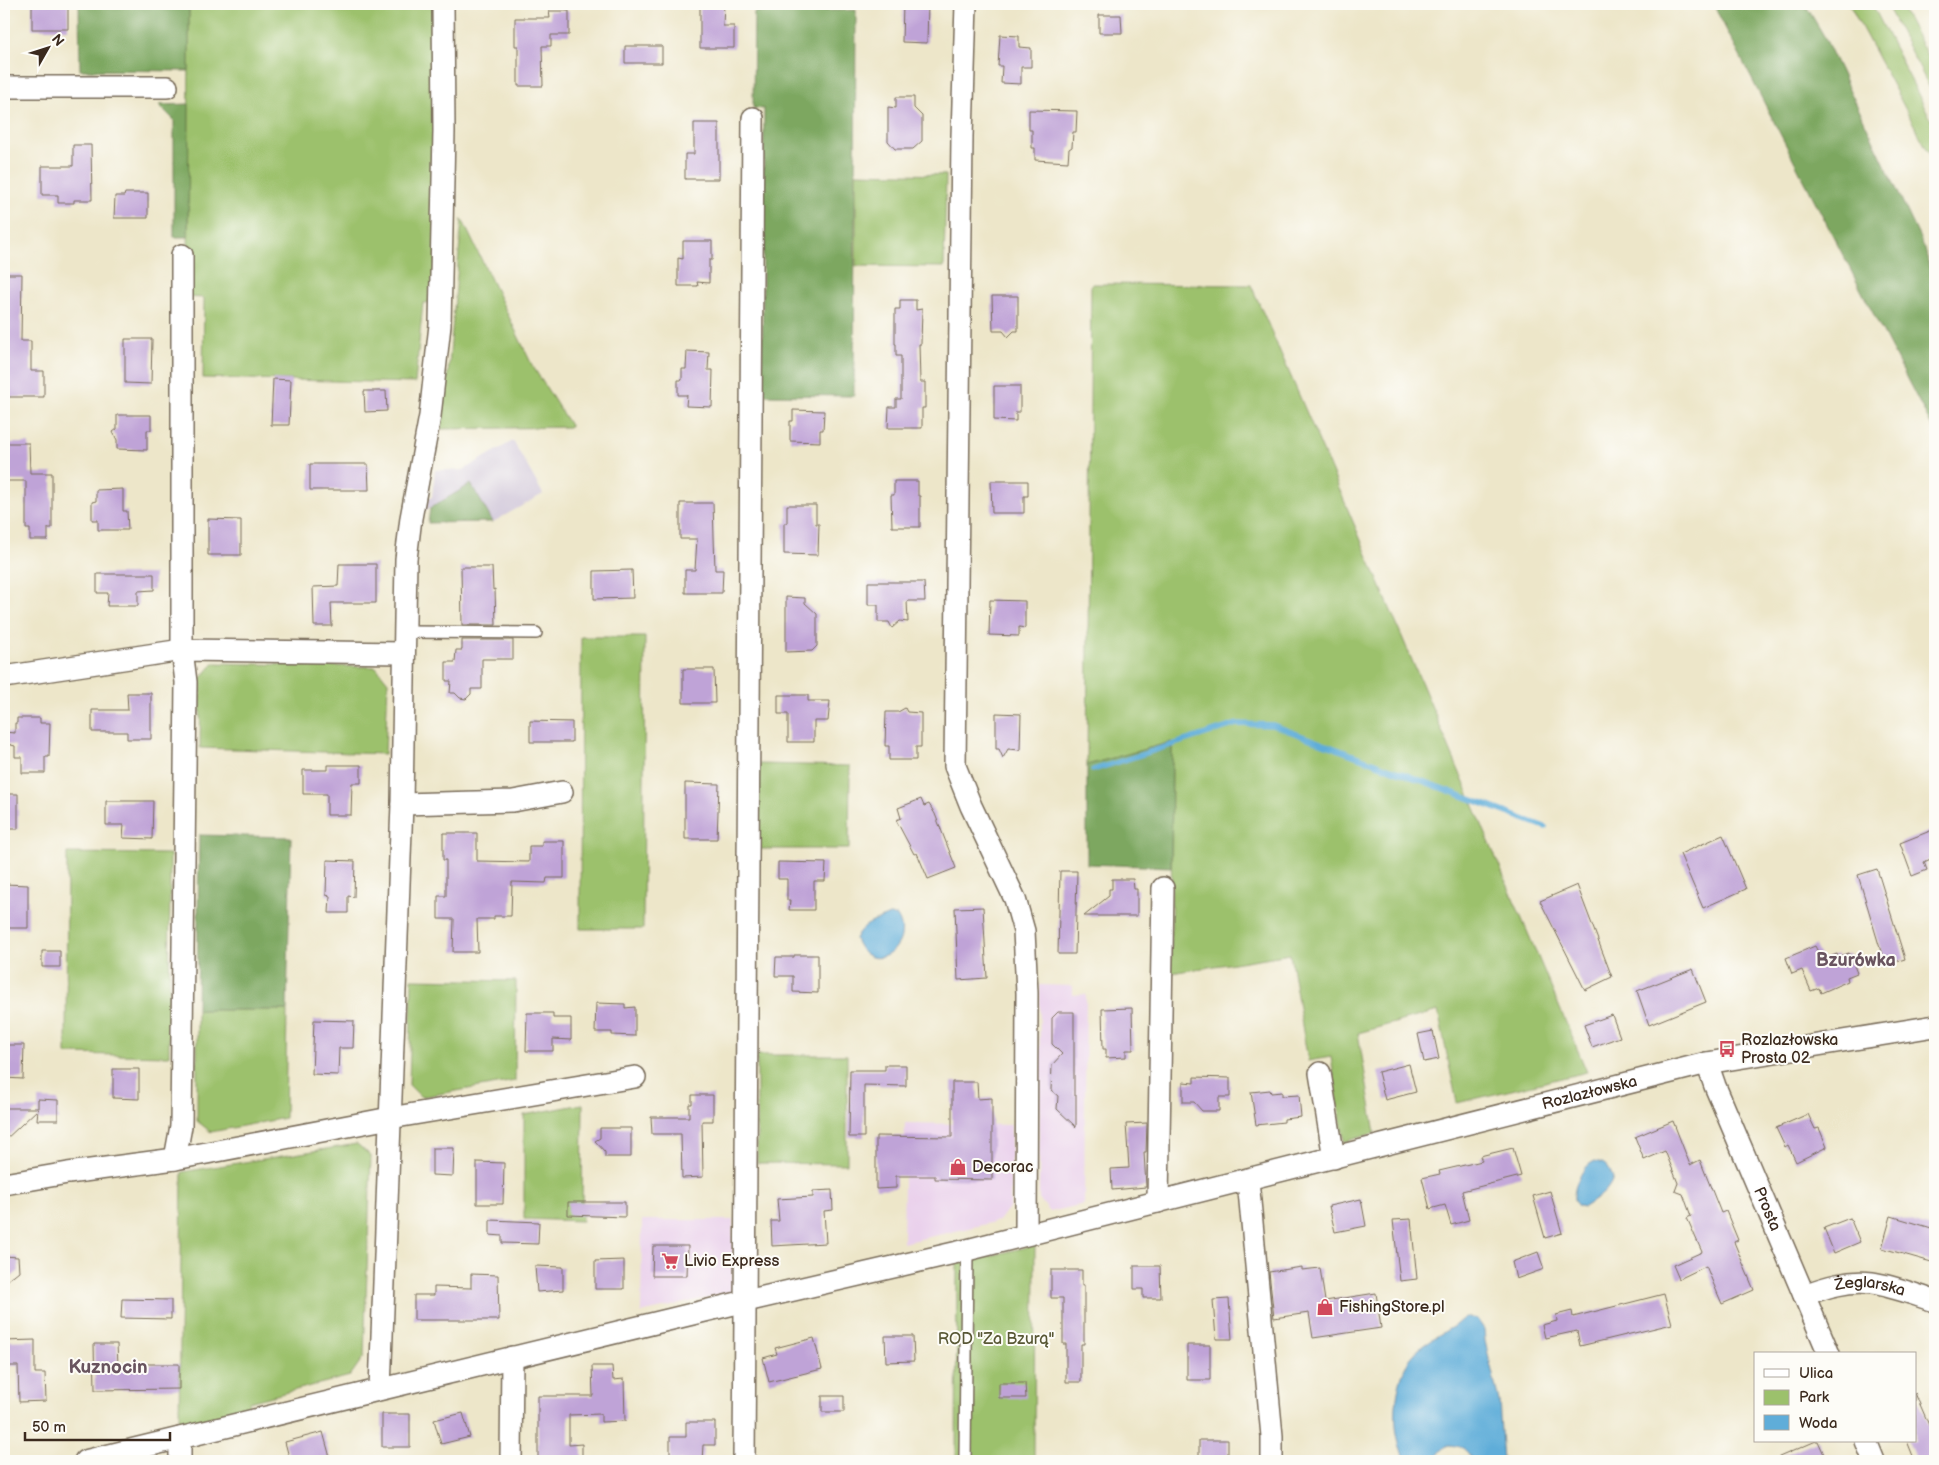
<svg xmlns="http://www.w3.org/2000/svg" width="1939" height="1465" font-family="'Balsamiq Sans',sans-serif">
<rect width="100%" height="100%" fill="#fdfcf7"/>
<filter id="ink" filterUnits="userSpaceOnUse"><feTurbulence type="fractalNoise" baseFrequency=".02" numOctaves="2"/><feDisplacementMap in="SourceGraphic" scale="10" xChannelSelector="R" yChannelSelector="G"/><feConvolveMatrix kernelMatrix="1 2 1 2 8 2 1 2 1" color-interpolation-filters="sRGB"/></filter>
<filter id="wash" filterUnits="userSpaceOnUse"><feTurbulence type="fractalNoise" baseFrequency=".0096" numOctaves="4" result="noise"/><feDisplacementMap in="SourceGraphic" scale="20" xChannelSelector="R" yChannelSelector="G"/><feGaussianBlur stdDeviation="1.12" result="paint"/><feColorMatrix in="noise" values="0 0 0 0 0 0 0 0 0 0 0 0 0 0 0 0 0 1.4 0 .05"/><feComposite in="paint" operator="in"/></filter>
<g filter="url(#wash)">
<rect width="100%" height="100%" fill="#ede6c9"/>
<path fill="#ead1ec" d="M1040 985 1073 986V995L1086 994 1084 1204 1050 1212 1039 1199Z
M905 1123 1011 1125 1010 1206 999 1221 903 1243Z
M642 1220H733L732 1292 641 1313Z"/>
<path fill="#cabfd6" d="M513 441 543 494 493 522 471 484 417 515 420 504 432 497 435 470H463Z"/>
<path fill="#9cc16c" stroke="#6c7645" d="M189 4H437L435 302 423 303 415 383 203 378 204 298 188 297Z
M1849 4H1872L1935 127V164Z
M1886 4H1900L1935 70V98Z
M856 173 946 175 944 267 856 266Z
M462 219 532 365 571 427 441 429 449 365Z
M1091 284 1251 285 1306 411 1587 1072 1457 1103 1438 1011 1358 1033 1375 1133 1344 1142 1331 1057 1308 1061 1290 954 1171 973 1172 742 1087 765Z
M581 637H645L643 929H580Z
M214 663 376 667 388 682 385 754 200 748 201 678Z
M759 764 850 766 849 849H759Z
M67 853 170 854 169 1056 66 1054Z
M412 979 516 981 515 1081 421 1097 409 1085Z
M197 1010H287L285 1118 211 1132 197 1121Z
M757 1055H847V1164L757 1163Z
M583 1104 582 1221 524 1219V1115Z
M357 1144 371 1156 364 1356 350 1376 249 1402 248 1409 179 1425 182 1172Z
M1035 1245 1034 1461H956L957 1264Z"/>
<path fill="#7da760" stroke="#5c683f" d="M79 4H189V71L80 70Z
M1713 4H1805L1824 36 1925 249 1935 291V433Z
M856 10 854 396 762 395 764 109 753 108 754 12Z
M189 104 188 237H174V120L159 105Z
M471 484 493 522 428 523 430 508Z
M1172 742 1171 867 1087 864V765Z
M199 835 291 837 287 1010H197Z"/>
<path fill="#5fadd9" stroke="#4d6c7c" d="M889 915 897 916C916 945 871 980 855 939 862 923 875 922 889 915Z
M1595 1161C1606 1163 1609 1167 1613 1178 1608 1193 1597 1198 1584 1207L1578 1206 1574 1201C1573 1187 1581 1167 1595 1161Z
M1466 1317 1477 1319 1484 1329 1485 1341 1499 1401 1503 1461H1472C1468 1449 1461 1446 1448 1445 1441 1449 1437 1459 1430 1461 1424 1463 1415 1461 1408 1461 1388 1440 1394 1375 1413 1355 1423 1343 1441 1334 1454 1326 1458 1323 1461 1319 1466 1317Z"/>
<g fill="none" stroke-linecap="round" stroke-linejoin="round">
<path stroke="#5fadd9" stroke-width="5.5" d="M1093 770 1237 724 1273 725 1545 827"/>
</g>
<g id="blocks">
<path fill="#bfa3d7" d="M32 4H68V29H32Z
M700 4H724L723 26H734V48H700Z
M903 4H928L927 43 902 42Z
M549 11H569V35H551V46H542L543 86H518V46H515V18H550Z
M1099 15H1121L1122 33H1099Z
M1000 35 1019 36V47L1031 48V67H1021V84L1001 83 1002 66H998Z
M625 46H662V63H625Z
M896 97H914V108L922 116V141L913 149H895L888 141V107L896 108Z
M1029 110 1077 111 1076 132H1073L1072 147 1069 149 1068 162 1035 160V148H1032V130H1029Z
M694 123H719V179H685V154H694Z
M73 145H91L92 200H74V203H58V195H42V166H73Z
M125 193H148V218H114L115 196H124Z
M683 241H712V260H709V283L697 282 698 286H678V258L683 259Z
M4 274H22L21 341H31V371H44V397H4Z
M992 296H1018V331H1014L1008 337 1003 331H993Z
M900 300H916V310L922 309 921 344H919L920 382H925V408H922V428H888L889 407H896V399H901V356H896V344H895V309H900Z
M125 339H152L151 384 125 383Z
M687 351 709 352 708 370H713L712 407 686 406 687 395H678V380H682V369H686Z
M273 379 291 380 289 425H271Z
M994 386H1020V412H1016V421L994 420Z
M364 391H386L387 411 365 412Z
M793 410 824 411 823 430H820V442L790 441V421H793Z
M117 415H151V430H147V450L117 449V440L113 432 117 429Z
M4 443H29L30 473H52V528H48V540H30V529H26V481H4Z
M310 464H368L369 490H310Z
M894 481H918V496H920V527H892L891 495H894Z
M991 481H1028V496H1024V513H992Z
M123 489V511H127L128 530H98V520H92V502L96 501V490Z
M680 503H713L715 570H723L722 593H685V570H695L697 539H680Z
M787 505H816V524H819L818 555 784 554V523H787Z
M208 519 241 520V555H208Z
M339 564H376V603H331L332 626H314L313 587 338 586Z
M461 567H492L493 590 495 589 496 625H462Z
M632 570 633 598 594 599V571Z
M97 574H154V590L138 591V606H107L108 593H97Z
M868 582H924L925 601H907L908 622 900 621 892 628 889 622H878V605H868Z
M786 597 805 598V603L817 614V646L812 651 786 652Z
M990 600 1025 601V628L1019 627V636L989 635Z
M462 640H513V659H482V689H471V694L466 699 460 698 455 693H450L451 681H446V662H455L456 650H462Z
M683 669H714L715 703H683Z
M127 693H151V739H127V732H92V710H128Z
M778 695H808V701H830L828 721H814V742H788V714H778Z
M905 708 907 712 921 713V747H916V760H889V746H885L886 712H898Z
M996 713 1021 714 1020 750 1008 749 1003 758 999 749H996Z
M17 718H40V723H50L49 757H45V773H22V757H15V746L4 743V732L15 733V723H17Z
M530 721 572 722V742H530Z
M328 765H361V783H352L351 815H327V794H303V770H328Z
M685 783 719 784 717 839H685Z
M4 794H18V829H4Z
M921 799 924 806 929 804 935 814 956 868 928 879 917 853 914 854 896 820 901 818 898 808Z
M106 801H153L152 839 123 838 124 825H106Z
M1935 829V857L1924 862 1927 870 1912 876 1900 843Z
M443 833H477V861L529 862V846H542V841H564V878H547L546 883 512 882 511 916H494V919H477L478 952H453L454 919H438V896H446V860H443Z
M1723 835 1746 889 1703 908 1680 854Z
M327 860 355 861 354 897 348 896V913H329L330 896 326 895Z
M778 862 826 863 825 881H814V910H789L790 900H787V879H778Z
M1877 869 1905 959 1885 965 1858 875Z
M1060 871H1077L1075 954H1058Z
M1112 879H1133L1134 889H1137V916H1084L1109 896V889H1112Z
M4 884 28 885V928H4Z
M1577 885 1612 977 1585 990 1540 901Z
M983 907 987 978 958 980 955 908Z
M1815 946 1822 960 1837 954 1838 957 1849 953 1857 973 1847 977 1848 981 1821 993 1819 988 1811 991 1802 970 1792 974 1786 958Z
M42 951H60V967H42Z
M794 955H818V993L793 992V976H775L776 957H794Z
M1693 969 1706 1002 1649 1025 1637 991Z
M596 1003 625 1004V1008L635 1007V1036L612 1035V1032H595Z
M1132 1008 1133 1050H1126V1057L1106 1058V1049H1103L1102 1009Z
M1058 1012H1074V1095H1076V1127L1057 1109 1058 1096 1051 1090 1052 1065 1062 1054 1052 1044V1018Z
M527 1013H553V1018H571V1040L553 1039V1051H526Z
M1612 1015 1620 1037 1592 1047 1584 1025Z
M314 1020 354 1021 353 1048H339L338 1075 312 1074Z
M1433 1031 1439 1059 1424 1062 1418 1034Z
M4 1045H24L23 1079 4 1078Z
M1409 1064 1416 1092 1385 1100 1378 1072Z
M885 1065H906V1086L864 1085V1137H849L850 1070H885Z
M113 1069H139V1099L113 1098Z
M1194 1077 1230 1078V1097H1219V1111H1202L1194 1102H1183V1082L1194 1083Z
M952 1082H977L978 1099 992 1098V1180L935 1179V1176H896V1188L876 1189V1136L952 1137Z
M1270 1090 1271 1093 1282 1092V1096L1299 1095 1301 1117 1284 1119V1122L1256 1125 1251 1092Z
M692 1095H713V1121H702L703 1177 682 1178 681 1134H652L651 1117H689V1104H692Z
M38 1099 58 1100V1120H37L38 1109 4 1141V1108H38Z
M1808 1114 1815 1129 1819 1128 1827 1147 1796 1162 1788 1145 1785 1147 1776 1128Z
M1673 1121 1690 1165 1700 1160 1721 1213 1726 1211 1738 1240 1734 1242 1754 1290 1722 1304 1706 1266 1679 1279 1673 1265 1702 1252 1687 1218 1691 1216 1683 1194 1675 1191 1678 1183 1665 1151 1644 1160 1635 1137Z
M1147 1123 1146 1152H1144L1146 1187 1112 1190 1111 1169 1129 1168 1126 1124Z
M600 1128H631V1157H605V1152L595 1141 600 1138Z
M432 1148H454L453 1176 432 1175Z
M1513 1148 1521 1176 1462 1191 1469 1220 1451 1225 1445 1205 1430 1209 1422 1178 1440 1174 1439 1171 1482 1161 1480 1156Z
M477 1162 504 1163 503 1204H477Z
M832 1190 833 1210 824 1211 826 1243 772 1246 771 1221H779L777 1199 813 1197V1191Z
M1550 1191 1562 1233 1545 1238 1533 1196Z
M1361 1199 1366 1226 1335 1232 1329 1206Z
M568 1202H625V1217L568 1215Z
M1891 1216 1935 1229V1263L1882 1248Z
M1850 1218 1860 1242 1834 1253 1824 1228Z
M1411 1219 1417 1279 1400 1281 1393 1220Z
M490 1220 539 1222 538 1244 502 1243V1236L490 1235Z
M653 1246H688L687 1276H652Z
M1538 1252 1544 1269 1516 1279 1512 1262Z
M4 1256 18 1257 19 1271 4 1283Z
M624 1260V1289H595V1261Z
M535 1266 563 1267V1290L537 1292Z
M1134 1266H1160L1161 1298H1143V1289H1134Z
M1302 1267V1270L1320 1268 1325 1301 1376 1293 1381 1328 1313 1338 1309 1313 1274 1318 1269 1272Z
M1051 1270H1082V1285H1084V1344H1081V1382H1066V1344H1063V1298H1051Z
M471 1274 498 1275 499 1320H414V1295H434V1287L471 1288Z
M1664 1294 1672 1324 1580 1346 1577 1331 1545 1338 1542 1325 1557 1321 1556 1315 1572 1311 1573 1317Z
M122 1299 171 1300V1319L121 1318Z
M1229 1299 1232 1339H1216L1213 1300Z
M885 1336H913L914 1361 886 1362Z
M814 1338 822 1369 769 1382 763 1358 777 1354 775 1348Z
M35 1340V1373H45L46 1401 19 1402 18 1366H4V1341Z
M94 1344H117L118 1364H179V1389L95 1390Z
M1187 1345H1210V1380H1187Z
M592 1366H612L613 1380 624 1379 625 1421 601 1422V1414L569 1415V1445L582 1444V1461H538V1396H593Z
M999 1383H1025L1026 1398H999Z
M1915 1393 1935 1439V1461H1915L1907 1441H1915Z
M822 1396H844V1412H822Z
M463 1413 470 1437 441 1444 434 1420Z
M382 1414H410V1447H382Z
M686 1422H715V1445H703L702 1461H670V1437H686Z
M323 1432 331 1461H290L285 1442Z
M1199 1440H1228V1461H1199Z
M1816 1441H1818L1827 1461H1770Z"/>
</g>
</g>
<g filter="url(#ink)">
<use href="#blocks" fill-opacity="0" stroke="#796c5a" stroke-width="1"/>
<g fill="none" stroke-linecap="round" stroke-linejoin="round">
<g stroke="#796c5a" stroke-width="14">
<path id="service" d="M405 632 536 633
M965 1461 967 1250"/>
</g>
<g stroke="#796c5a" stroke-width="24">
<g id="minor">
<path d="M966 4 962 136 955 766 971 806 1015 899 1024 931 1027 993 1026 1234"/>
<path d="M4 87H167"/>
<path d="M4 677 182 650 404 653"/>
<path d="M402 804 513 801 562 792"/>
<path id="s1" d="M1707 1063 1715 1086 1829 1354"/>
<path d="M1320 1073 1334 1158"/>
<path d="M175 1159 181 1126 186 682 182 650V255"/>
<path d="M1248 1180 1272 1436V1461"/>
<path d="M4 1184 68 1173 175 1159 390 1118 635 1077"/>
<path d="M1158 1202 1163 888"/>
<path id="s2" d="M1804 1295C1826 1287 1848 1280 1872 1283 1893 1286 1915 1295 1935 1301"/>
<path d="M380 1389 402 804 406 559 411 518 430 416 440 325 444 131 443 4"/>
<path d="M1866 1441 1874 1461"/>
<path id="s3" d="M85 1461 746 1301 967 1250 1707 1063 1935 1026"/>
<path d="M180 1461V1438"/>
<path d="M511 1461 512 1357"/>
<path d="M744 1461 753 118"/>
</g>
</g>
<use href="#service" stroke="#fff" stroke-width="11"/>
<use href="#minor" stroke="#fff" stroke-width="21"/>
</g>
</g>
<defs>
<g id="bus-bare" transform="scale(1.35)"><path d="M-5-6H5V4H4V6H2V4H-2V6H-4V4H-5ZM-3.5-4V0h7V-4ZM-3.5 1.2v1.5H-2V1.2ZM2 1.2v1.5H3.5V1.2Z" fill="#d1495b" stroke="#fdfcf7" stroke-width="2.5" paint-order="stroke"/></g>
<g id="shop-bare" transform="scale(1.35)"><path d="M-5-2.5h2.3a2.7 3.5 0 0 1 5.4 0H5L5.5 6h-11ZM-1.5-2.5h3a1.5 2.3 0 0 0-3 0Z" fill="#d1495b" stroke="#fdfcf7" stroke-width="2.5" paint-order="stroke"/></g>
<g id="supermarket-bare" transform="scale(1.35)"><path d="M-6-5.5h2.5l.6 2H6L4.5 2H-2.5L-4.4-4H-6ZM-1.5 3.2a1.3 1.3 0 1 0 .1 0ZM3 3.2a1.3 1.3 0 1 0 .1 0Z" fill="#d1495b" stroke="#fdfcf7" stroke-width="2.5" paint-order="stroke"/></g>
</defs>
<g fill-rule="evenodd">
<use href="#bus-bare" x="1727" y="1049"/>
<use href="#shop-bare" x="958" y="1167"/>
<use href="#supermarket-bare" x="670" y="1261"/>
<use href="#shop-bare" x="1325" y="1307"/>
</g>
<g text-anchor="middle" dominant-baseline="central" stroke-width="4" stroke-linejoin="round" paint-order="stroke">
<g font-size="16" fill="#3b2a1e" stroke="#fdfcf7" text-anchor="start">
<text x="1741" y="1040">Rozlazłowska<tspan x="1741" dy="18">Prosta 02</tspan></text>
<text x="972" y="1167">Decorac</text>
<text x="684" y="1261">Livio Express</text>
<text x="1339" y="1307">FishingStore.pl</text>
</g>
<g font-size="16" fill="#3b2a1e" stroke="#fdfcf7">
<text stroke="none"><textPath href="#s3" startOffset="1549">Rozlazłowska</textPath></text>
<text stroke="none"><textPath href="#s1" startOffset="158">Prosta</textPath></text>
<text stroke="none"><textPath href="#s2" startOffset="68">Żeglarska</textPath></text>
</g>
<g font-size="16" fill="#585735" stroke="#fdfcf7">
<text x="996" y="1339">ROD "Za Bzurą"</text>
</g>
<g font-size="18" font-weight="bold" fill="#69545f" stroke="#fdfcf7">
<text x="1856" y="960">Bzurówka</text>
</g>
<g font-size="19" font-weight="bold" fill="#69545f" stroke="#fdfcf7">
<text x="108" y="1367">Kuznocin</text>
</g>
</g>
<rect width="1939" height="1465" fill="none" stroke="#fdfcf7" stroke-width="20"/>
<rect x="1754" y="1352" width="162" height="90" fill="#fdfcf7" stroke="#afa8a0"/>
<rect x="1764" y="1369" width="25" height="8" fill="#ffffff" stroke="#afa8a0"/>
<text x="1799" y="1378" font-size="15" fill="#3b2a1e">Ulica</text>
<rect x="1764" y="1390" width="25" height="15" fill="#9cc16c" stroke="#afa8a0"/>
<text x="1799" y="1402" font-size="15" fill="#3b2a1e">Park</text>
<rect x="1764" y="1415" width="25" height="15" fill="#5fadd9" stroke="#afa8a0"/>
<text x="1799" y="1428" font-size="15" fill="#3b2a1e">Woda</text>
<g transform="translate(48 48) rotate(51)" stroke="#fdfcf7" stroke-width="4" paint-order="stroke">
<path d="M0-4L9 19L0 12L-9 19Z" fill="#3b2a1e"/>
<text y="-8" font-size="14" font-weight="bold" text-anchor="middle" fill="#3b2a1e">N</text>
</g>
<path d="M25 1432v8h145v-8" fill="none" stroke="#3b2a1e" stroke-width="2.5"/>
<text x="32" y="1432" font-size="15" fill="#3b2a1e" stroke="#fdfcf7" stroke-width="4" paint-order="stroke">50 m</text>
</svg>
